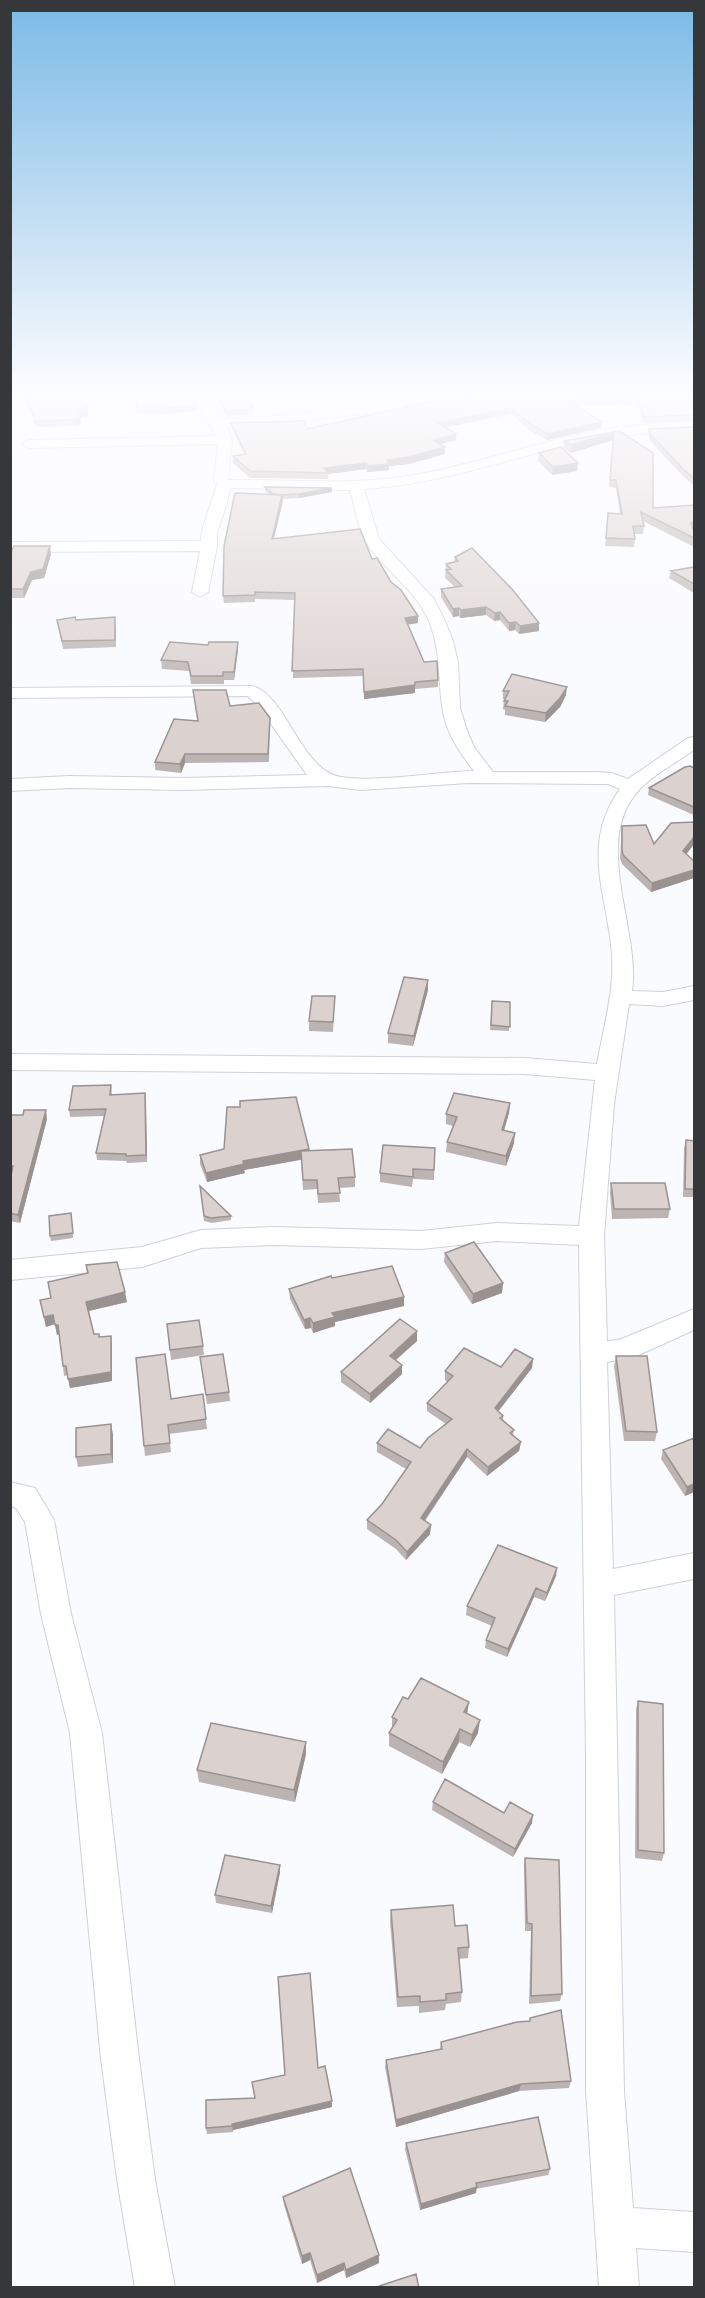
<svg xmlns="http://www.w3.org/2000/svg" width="705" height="2298" font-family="Overpass,sans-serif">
<rect width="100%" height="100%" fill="#fafbff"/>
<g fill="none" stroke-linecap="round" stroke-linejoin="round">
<g stroke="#ced1d9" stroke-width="2">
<path id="minor" d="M195 398H207L221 419 292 415 432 398H479L472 402C390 409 308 422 226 427L232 440 228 480C288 479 348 486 407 476 466 467 522 447 581 434 618 426 657 423 694 423V431C657 432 620 434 584 442 510 457 440 485 364 489L379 539 434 599 444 619 453 641 458 663 460 708 466 728 474 747 493 772H596L611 773 628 779 688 738 694 737V750C676 763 654 774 639 790 591 842 641 930 632 991L663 992 694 986V1000L663 1006 629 1004 614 1104 604 1236 607 1341 619 1340 694 1309V1330L632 1358 607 1362 613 1569 694 1553V1579L614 1595 624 2091 633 2208 694 2212V2252L636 2248 639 2288H599L586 2091V1755L579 1245 497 1241 421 1249 274 1245 201 1248 142 1267 10 1280V1260L142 1247 201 1230 274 1227 421 1231 497 1223 579 1226 595 1080 525 1074 10 1070V1054L525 1058 597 1064C602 1036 610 1006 612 978 617 911 574 852 620 789L608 784H596L468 783 361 790 328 786 183 790 69 788 10 791V779L69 776 183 778 307 775 259 707 248 696 10 698V688L252 686C283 693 298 758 331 774 357 786 441 771 474 771 459 752 445 731 442 706 438 675 441 652 429 621 415 589 385 571 366 542 357 529 355 505 350 490L230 488 226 507 217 532V546L208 592 200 597 192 592 200 551 10 552V542L201 541C201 524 213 502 217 484L214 480 218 444 29 448 22 444 29 440 216 436Z
M10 1482 35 1488 54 1520 71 1614 102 1733 139 2059 155 2179 175 2288H135L117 2179 101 2059 70 1733 41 1614 25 1522 16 1508 10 1506Z"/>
</g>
<use href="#minor" fill="#fff" fill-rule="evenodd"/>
</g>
<path fill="#bcb4b2" d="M25 398H80L88 409V416L80 417 81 424 76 426 36 427Z
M135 398 198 410 168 414 137 413Z
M218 398H248L253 409V415L226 416Z
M694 398V421L644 423 637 405 577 406 602 422 601 428 547 440 531 431 510 414 461 424 445 427 456 440 440 444 445 447V454L409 464 389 466V470L367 472 366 469 328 474V479L250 478 233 463V456L244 454 232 429 231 423 307 429 405 407V405Z
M694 427V486L682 475 650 441 648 435 649 429Z
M619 431 653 508 694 505V547L643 521 644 526 643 534H634L635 539 634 547 605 546 608 513 620 514 616 488 609 487 613 440 571 453 564 449V441Z
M539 453 577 471 552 475 538 461Z
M265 487 332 488V492L299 498 283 499 274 539 372 559 391 582 418 623 408 624 424 662 438 680V687L415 689V693L364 699 363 676 293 678 295 600 255 599V602L224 603 223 596 269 494 265 491Z
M51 554 44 578 32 580 24 598H10V555Z
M455 557 539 631 519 634 515 630 509 631 500 620 494 621 486 615 460 618 459 616 453 617 441 597V589L455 587 445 578 446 564 454 562Z
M694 567V593L669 578 671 571Z
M57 620H76L116 625V647L63 649Z
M238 650 234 680H224V684H191L189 671 162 669 161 660Z
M193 690 230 706 270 718 269 762 185 763 181 773 155 770V762L198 721Z
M503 691 566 695 560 707 545 722 505 715V710L503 709 504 699H503Z
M694 768V815L648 795 649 788Z
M694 822V844L686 854 694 861V878L651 892 622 864 620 858 622 826 654 844Z
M428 990 413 1046 388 1043V1033Z
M335 996 333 1032 309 1031V1021Z
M492 1001 510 1002 509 1031 490 1030Z
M111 1085 112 1095 145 1093 147 1162 127 1163 126 1161 97 1160 96 1153 104 1116 70 1117 69 1110Z
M510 1103 509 1113 504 1131 514 1143 506 1166 446 1152 447 1142 453 1126 446 1124V1114Z
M10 1115 47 1119 20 1223 10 1221V1180L11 1175H10Z
M686 1140 694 1141V1197H683L684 1148Z
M435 1148 434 1180 413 1179 412 1187 380 1182V1173Z
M309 1151 355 1177V1187L339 1188 340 1202 318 1203 317 1189 303 1190 301 1160 244 1170 245 1173 207 1182 200 1164V1155Z
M611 1183 670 1209 668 1218 612 1219 610 1192Z
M200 1186 231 1216V1220L212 1223 204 1221Z
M71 1213 73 1238 51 1241 50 1236Z
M445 1253 503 1283 502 1293 472 1304 444 1262Z
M86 1265 127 1302 89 1311 94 1334 99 1337 111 1336 112 1345V1381L70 1388 68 1375 64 1376 59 1334 57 1335 55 1324 46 1327 40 1300 51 1298 87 1273Z
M332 1278 404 1297V1306L335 1322V1326L313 1333 311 1328 305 1329 290 1299 289 1289Z
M167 1324 203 1346 204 1355 171 1360Z
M417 1331V1341L396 1360 402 1374 370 1403 341 1382V1372Z
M616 1356 657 1432 655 1441H624L614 1366Z
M533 1359 532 1368 498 1411 503 1416V1420L514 1430 513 1436 521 1442 519 1451 487 1476 467 1457 425 1521 431 1525 430 1534 406 1560 396 1549 367 1529V1520L382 1504 406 1469 377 1452V1443L420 1448 446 1424 427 1411V1403L447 1382 445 1380V1371L501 1367Z
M201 1366 229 1392 230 1401 207 1404Z
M203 1394 207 1429 169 1434 171 1452 145 1456 144 1446 171 1399Z
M113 1434V1463L78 1467 76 1457Z
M694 1438V1492L685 1496 661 1459 663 1450Z
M556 1576 545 1601 534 1597 507 1657 485 1648 486 1640 492 1626 466 1615 467 1606Z
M408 1699 467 1714 478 1733 470 1747 459 1742 442 1774 389 1746V1733L392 1729V1717Z
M638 1701 664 1853 662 1861 635 1858 636 1709Z
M306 1754 295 1802 199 1782 197 1770Z
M433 1802 504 1813 532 1823 513 1857 432 1810Z
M525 1858 562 1994 560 2001 529 2004 531 1931H525L524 1866Z
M280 1865V1872L272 1913 216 1903 215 1895Z
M391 1910 455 1926 469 1947 468 1958 459 1959 462 1992 461 2002 446 2004 445 2010 419 2013V2006L397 2007 390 1921Z
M441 2042 571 2081 569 2088 519 2091 396 2127 385 2067 386 2060 440 2049Z
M318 2068 332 2101V2107L233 2130V2132L207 2134 206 2128 255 2098Z
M406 2143 550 2169 548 2175 476 2189V2193L420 2210 405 2149Z
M283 2197 379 2255V2263L346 2278 344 2270 317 2283 310 2260 302 2264 284 2205Z"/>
<path fill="#999291" d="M400 398H417L400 400Z
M197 405 198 410 168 414 167 408Z
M510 408V414L438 429V423Z
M88 409V416L80 417 79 410Z
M80 418 81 424 76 426 75 420Z
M602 422 601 428 547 440 548 434Z
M614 432 613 440 571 453 572 445Z
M456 434V440L433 446V440Z
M445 447V454L409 464 389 466V470L367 472 368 466 387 460Z
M366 463V469L328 474 324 468Z
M578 463 577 471 552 475 553 467Z
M332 488V492L299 498V494Z
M282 495 283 501 272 546V539Z
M50 546 51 554 44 578 32 580 24 598 23 589 31 572Z
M486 607V615L460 618 461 610Z
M459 608V616L453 617V609Z
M500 612V620L494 621 495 613Z
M418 616V623L405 625V618Z
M516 622 515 630 509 631V623Z
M539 623V631L519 634 520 626Z
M238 642V650L234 680V672Z
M415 685V693L364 699V692Z
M567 687 566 695 560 707 545 722 546 713Z
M185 754V763L181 773 180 764Z
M694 837V844L682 860 683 851Z
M694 870V878L651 892 652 883Z
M428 980V990L413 1046 414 1036Z
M145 1093 146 1100 147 1162 146 1155Z
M510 1103 509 1113 501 1140 502 1130Z
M46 1110 47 1119 20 1223 18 1215Z
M515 1133 514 1143 506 1166V1156Z
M309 1149V1158L244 1170 245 1173 207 1182 206 1173 243 1161Z
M503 1283 502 1293 472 1304 473 1294Z
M125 1292 127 1302 88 1311 86 1302Z
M404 1297V1306L335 1322V1326L313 1333V1323L332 1313Z
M53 1315 55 1324 46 1327 44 1317Z
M310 1318 311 1328 305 1329 304 1320Z
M55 1325H58L60 1334 57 1335Z
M417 1331V1341L390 1365V1356Z
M111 1336 112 1345V1381L70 1388 68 1379Z
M533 1359 532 1368 494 1417 495 1408Z
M402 1365V1374L370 1403V1394Z
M111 1424 113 1434V1463L111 1454Z
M521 1442 519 1451 487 1476 488 1467Z
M467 1449V1457L420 1527 421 1518Z
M694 1484V1492L685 1496 687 1487Z
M431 1525 430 1534 406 1560 407 1552Z
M557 1568 556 1576 545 1601 547 1593Z
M536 1588 534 1597 507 1657 508 1649Z
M469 1702 467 1715 464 1712Z
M480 1720 478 1733 470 1747 472 1735Z
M460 1729 459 1742 442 1774 443 1762Z
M306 1742V1754L295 1802 294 1790Z
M533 1815 532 1823 513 1857 515 1849Z
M280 1865V1872L272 1913 271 1906Z
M521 2084 519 2091 396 2127V2120Z
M332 2101V2107L233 2130V2132L232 2124Z
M477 2187 476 2193 420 2210 421 2204Z
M310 2253V2260L302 2264V2256Z
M379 2255V2263L346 2278V2270Z
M344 2263V2270L317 2283V2275Z"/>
<path fill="#dbd1cf" stroke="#999291" stroke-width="1.5" d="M26 398H80L88 409 79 410 80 418 75 420 36 421Z
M136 398H193L197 405 167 408H137Z
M220 398H248L253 409 226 411Z
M474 398H694V415L644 417 638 399 568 401 602 422 548 434 532 425 510 408 438 423 456 434 433 440 445 447 409 457 387 460 389 464 368 466 366 463 324 468 328 473 250 471 233 456 246 454 231 423 303 421 307 429 406 407 405 405Z
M694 427V478L683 469 651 435 649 429Z
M619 431 653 453V508L694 505V522L691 523 694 532V538L641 512 644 526H633L635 539 606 538 608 513 622 514 616 480H610L614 432 572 445 564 441Z
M561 447 578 463 553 467 539 453Z
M265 487 332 488 299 494 282 495 273 494Z
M235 493 282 495 272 539 360 529 372 559 377 558 391 582 401 590 418 616 405 618 424 662 437 661 438 680 415 682V685L364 692 363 669 292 671 295 593 255 592V595L223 596 224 546Z
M14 546H50L43 569 31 572 23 589H10V555Z
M472 548 512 589 539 623 520 626 516 622 509 623 500 612 495 613 486 607 461 610 459 608 453 609 441 589 462 586 446 570 451 569 446 564 458 561 455 557Z
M694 567V584L671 571Z
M75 617 76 620 115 617V640L62 641 57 620Z
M170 642 208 645 209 642H238L234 672H223V676H191L188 662 161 660Z
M512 674 567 687 560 698 546 713 505 706 508 701H504L509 691H503Z
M193 690H226L230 706 259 703 270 718 268 754H185L180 764 155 762 174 719 198 721Z
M690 766 694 768V807L649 788 685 767Z
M694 822V837L683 851 694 861V870L652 883 623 855 622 849V826L646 825 654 844 671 823Z
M404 977 428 980 414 1036 388 1033Z
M312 996H335L333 1022 309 1021Z
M492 1001 510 1002V1027L491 1025Z
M111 1085 110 1095 145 1093 146 1155 126 1156V1154L96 1153 106 1109 69 1110 73 1086Z
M454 1093 510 1103 502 1130 515 1133 506 1156 447 1142 457 1117 446 1114Z
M296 1097 309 1149 243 1161 244 1164 206 1173 200 1155 224 1149 227 1107H240V1101Z
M24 1110H46L18 1215 10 1213V1180L13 1166H10V1115H23Z
M686 1140 694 1141V1189H685Z
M383 1145 435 1148 434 1170 413 1169V1177L380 1173Z
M352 1149 355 1177 338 1178 340 1193 318 1194 317 1180H303L301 1151Z
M611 1183H665L670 1209H614Z
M200 1186 231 1216 211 1218 204 1216Z
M71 1213 73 1233 50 1236 49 1216Z
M474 1242 503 1283 473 1294 445 1253Z
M117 1262 125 1292 86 1302 94 1334H99V1337L111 1336V1372L68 1379 66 1366H63L58 1325H55L53 1315 44 1317 40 1300 51 1298 48 1282 88 1273 86 1265Z
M392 1266 404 1297 332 1313 335 1317 313 1323 310 1318 304 1320 289 1289 331 1276 332 1278Z
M400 1319 417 1331 390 1356 402 1365 370 1394 341 1372Z
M199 1320 203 1346 170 1350 167 1324Z
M464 1348 501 1367 515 1349 533 1359 495 1408 503 1416 500 1418 514 1430 510 1433 521 1442 488 1467 467 1449 421 1518 431 1525 407 1552 396 1540 367 1520 382 1504 411 1462 377 1443 388 1429 420 1448 428 1438 452 1419 427 1403 453 1376 445 1371Z
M165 1354 171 1399 203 1394 206 1419 168 1425 170 1443 144 1446 136 1358Z
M223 1354 229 1392 206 1395 200 1357Z
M616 1356H647L657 1432 626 1431Z
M111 1424V1454L76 1457V1428Z
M694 1438V1484L687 1487 663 1450Z
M498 1545 557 1568 547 1593 536 1588 508 1649 486 1640 495 1618 467 1606Z
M421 1678 469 1702 464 1712 480 1720 472 1735 460 1729 443 1762 389 1733 397 1720 392 1717 403 1697 408 1699Z
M638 1701 663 1704 664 1853 638 1850Z
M211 1723 306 1742 294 1790 197 1770Z
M445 1779 504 1813 510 1802 533 1815 515 1849 433 1802Z
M225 1855 280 1865 271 1906 215 1895Z
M525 1858 559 1860 562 1994 531 1996 532 1924 527 1923Z
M453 1905 455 1926 467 1925 469 1947 458 1948 462 1992 446 1994V2000L420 2002V1996L398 1997 391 1910Z
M310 1973 318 2068 325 2066 332 2101 232 2124V2126L206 2128V2100L255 2098 252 2082 285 2075 278 1977Z
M561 2010 571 2081 521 2084 396 2120 386 2060 442 2049 441 2042 517 2022 530 2021V2018Z
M538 2117 550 2169 476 2183 477 2187 421 2204 406 2143Z
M350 2168 379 2255 346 2270 344 2263 317 2275 310 2253 302 2256 283 2197Z
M416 2274 419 2288H379V2286Z"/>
<linearGradient id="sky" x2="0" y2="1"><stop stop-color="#7bbae5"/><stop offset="0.55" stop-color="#fdfdff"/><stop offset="1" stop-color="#fdfdff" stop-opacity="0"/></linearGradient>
<rect width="705" height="719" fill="url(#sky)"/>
<rect width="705" height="2298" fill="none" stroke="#36373a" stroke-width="24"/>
</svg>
